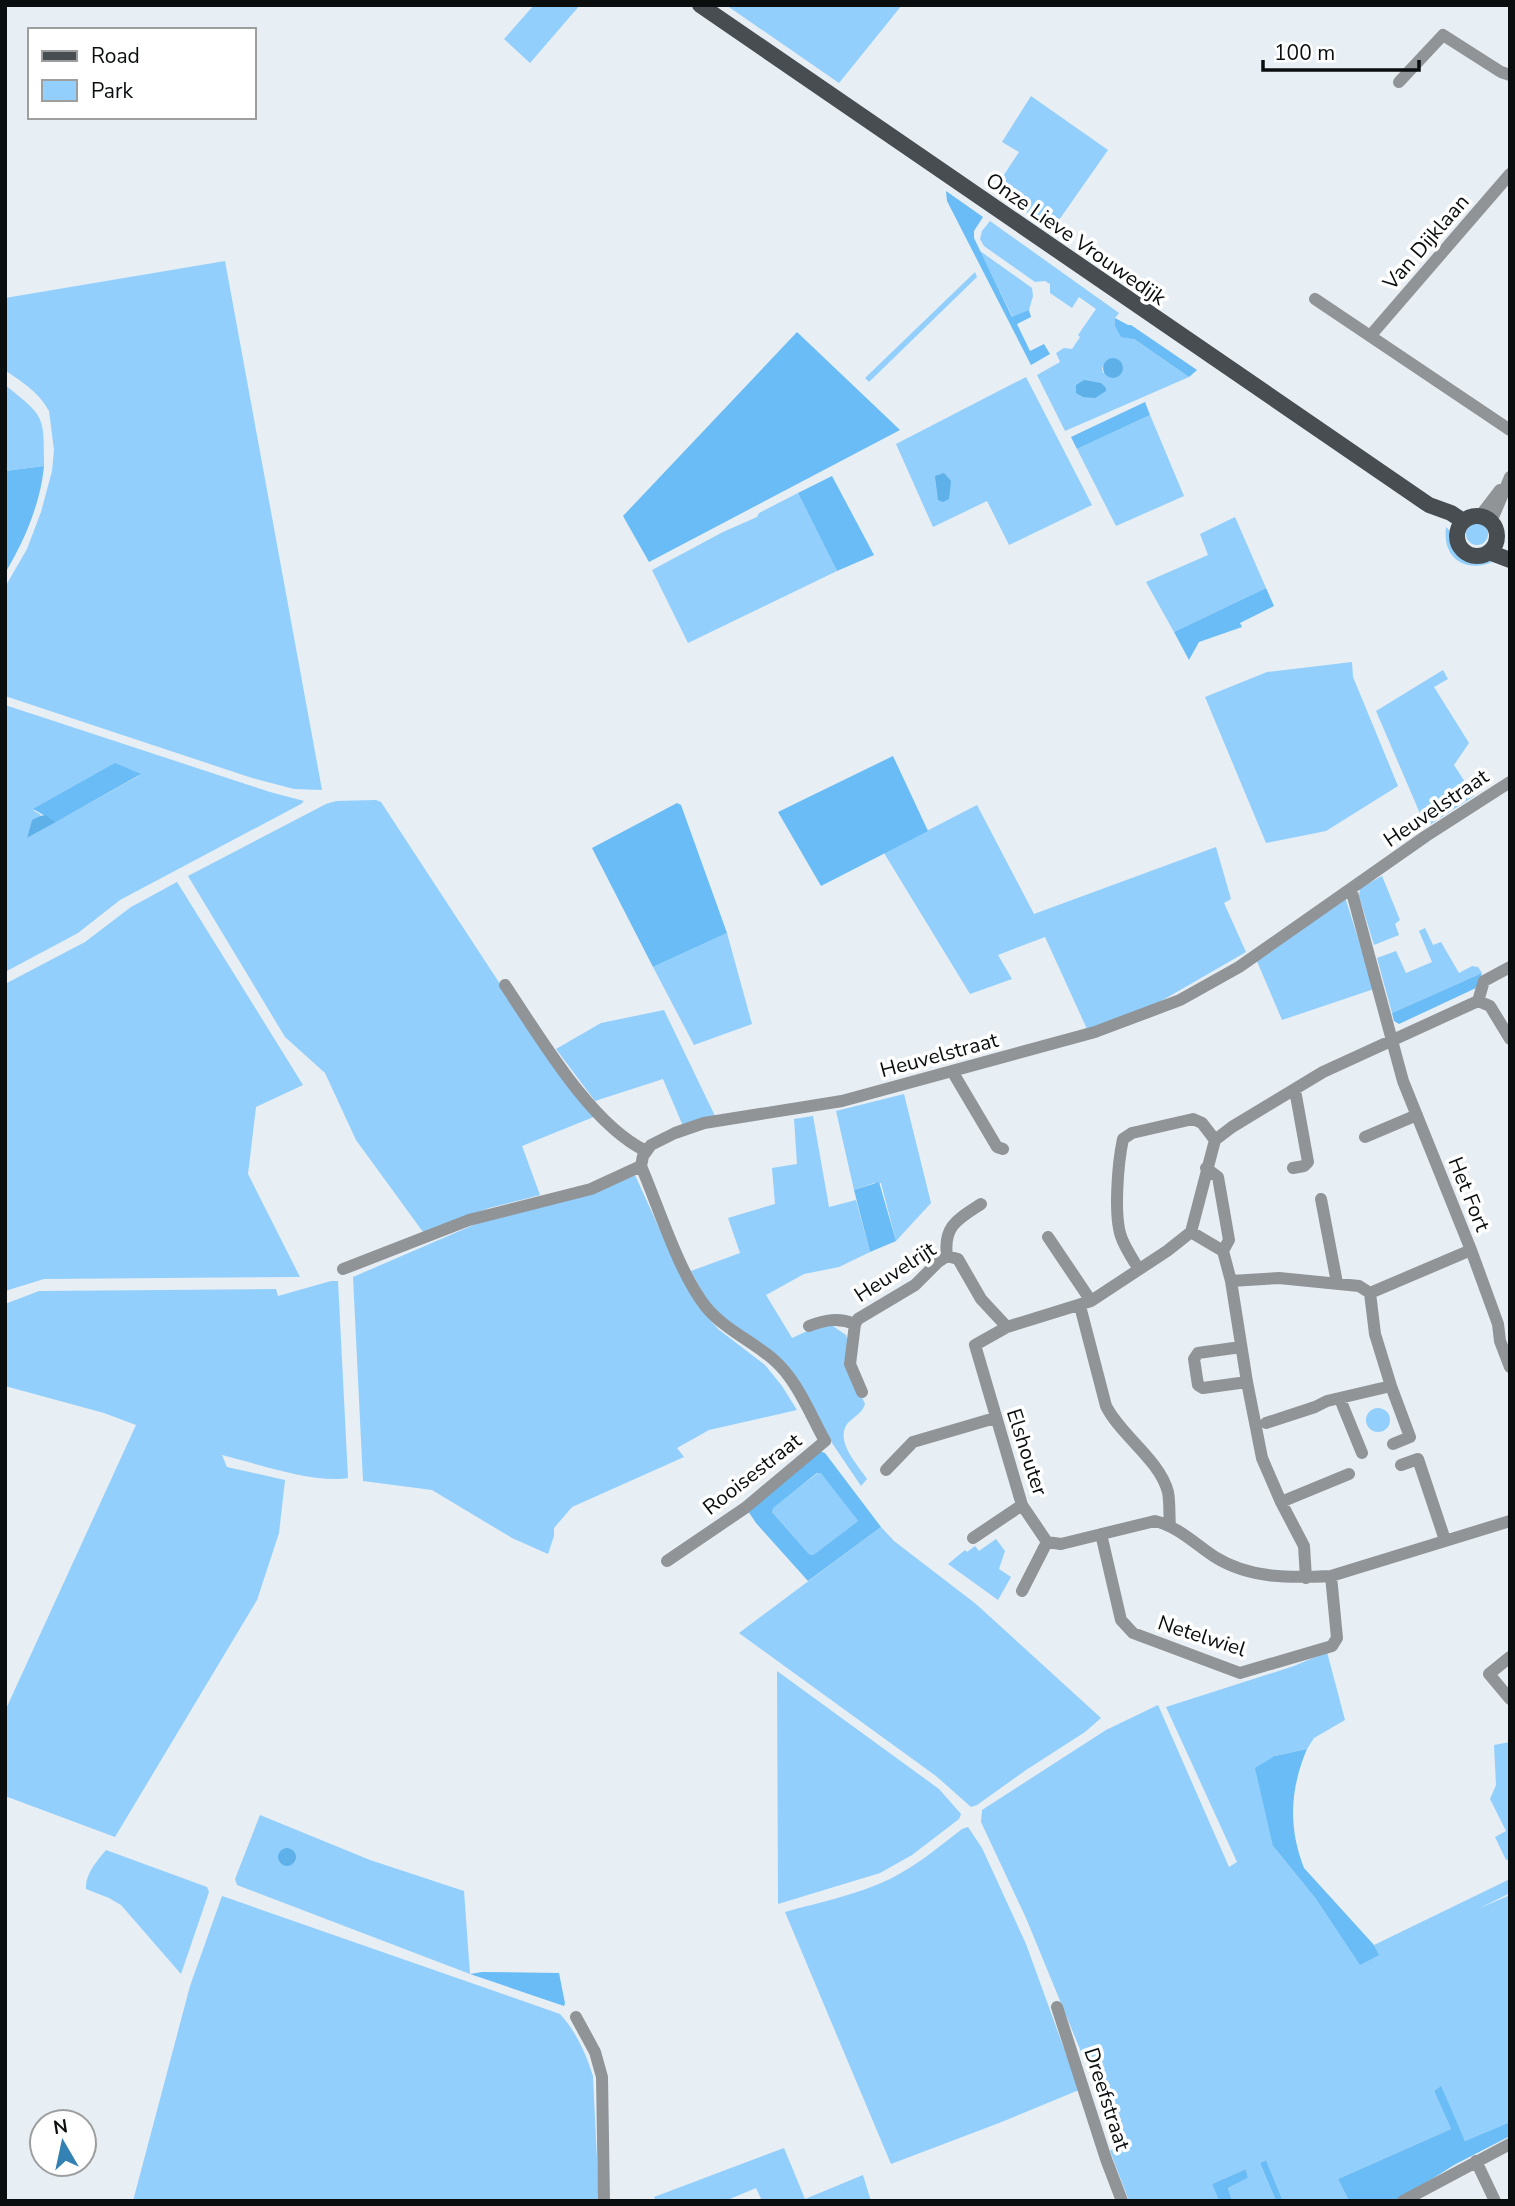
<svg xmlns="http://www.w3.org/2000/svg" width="1515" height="2206" font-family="'Nunito Sans',sans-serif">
<rect width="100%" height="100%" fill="#e7eef4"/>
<path fill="#92cffc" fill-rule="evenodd" d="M534 5H580L530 63 504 39Z
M726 5H902L839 83Z
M1031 96 1108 150 1052 230 994 190 1019 152 1002 142Z
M990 221 1119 313 1115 318V326L1189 377 1065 431 1037 375 1060 362 1056 353 1064 348 1072 349 1080 337 1078 335 1096 309 1079 297 1072 308 1050 293V284L1045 281 1035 282 984 246 980 239 982 231ZM1112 359 1117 360 1123 367 1120 375 1103 373 1102 368 1106 362Z
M980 251 1032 288 1033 296 1029 310 1013 318Z
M225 261 322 790 294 789 252 778 5 696V587L27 549 41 512 52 471 54 450 49 411C38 391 23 383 5 370V298Z
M975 272 977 277 869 382 865 378Z
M1026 377 1092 505 1009 545 987 501 933 527 896 444Z
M5 385C45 417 44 415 44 466L5 471Z
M1150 415 1184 496 1116 526 1077 449Z
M798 493 837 571 688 643 652 570 723 532 757 517 759 513Z
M1235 517 1266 588 1174 632 1146 582 1208 555 1200 534Z
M1466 534a11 11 0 1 1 22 0a11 11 0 1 1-22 0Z
M1446 527C1452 532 1450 535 1453 543 1458 559 1475 561 1490 558L1495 561C1466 574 1442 559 1446 527Z
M1352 662 1353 677 1398 786 1326 831 1266 843 1205 697 1267 672Z
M1443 670 1448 679 1434 687 1469 743 1454 765 1474 796 1428 826 1422 818 1376 711Z
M5 705 270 792 304 801 301 804 120 900 78 933 5 972ZM140 775 27 838 32 821 41 815 33 810Z
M376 800 381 802 521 1016 596 1116 522 1146 540 1195 489 1208 423 1232 356 1140 325 1073 285 1037 188 876 326 804 336 801Z
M977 805 1034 914 1216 847 1231 899 1224 903 1246 952 1149 1008 1087 1029 1045 937 998 955 1012 979 970 994 884 853Z
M1382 876 1400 920 1395 924 1399 935 1374 945 1359 896 1360 888Z
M177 882 303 1085 256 1107 248 1174 300 1277 44 1279 5 1291V984L85 942 131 907Z
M1345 897 1374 989 1282 1020 1256 959Z
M1425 928 1433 945 1441 942 1459 973 1472 966 1478 967 1482 973 1392 1013 1377 958 1396 951 1406 973 1432 962 1419 931Z
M727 933 752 1024 694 1045 653 967Z
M664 1010 716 1118 683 1126 663 1079 595 1101 556 1049 601 1023Z
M904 1094 931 1203 896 1241 881 1183H874L854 1190 836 1111Z
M813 1116 829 1207 856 1200 870 1252 839 1267 804 1274 766 1295 792 1338 818 1326 830 1324 846 1335 848 1342 846 1364 865 1404C862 1414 854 1416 847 1424 835 1442 858 1465 867 1479L861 1486 824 1431 798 1382 723 1319 707 1301 691 1271 740 1253 728 1218 775 1204 772 1168 797 1164 794 1119Z
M635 1175 674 1261 697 1305 718 1329 765 1365 782 1386 797 1410 709 1430 677 1448 684 1457 572 1507 554 1528V1536L548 1554 512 1538 432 1490 363 1481 353 1277 485 1220 587 1194Z
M331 1281H338L348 1478C315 1484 255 1463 222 1455L227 1467 285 1480 279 1533 257 1600 115 1837 5 1796V1711L136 1425 104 1413 5 1386V1304L39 1291 276 1289 278 1296Z
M1366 1420a12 12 0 1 1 24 0a12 12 0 1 1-24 0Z
M818 1473H822L858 1521 813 1555 809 1554 772 1512V1508Z
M881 1527 894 1541 976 1604 1101 1718 1085 1732 1026 1770 977 1805 971 1807 936 1776 739 1633Z
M996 1539 1005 1551 999 1569 1011 1577 998 1600 948 1564 965 1550 967 1552 975 1546 979 1551Z
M1327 1652 1345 1720 1314 1738 1307 1749 1275 1756 1273 1846 1316 1899 1359 1963 1378 1954 1374 1945 1510 1879V1893L1478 1909 1510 1895V2122L1465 2141 1440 2087 1434 2091 1451 2129 1338 2179 1349 2201H1283L1266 2160 1260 2163 1276 2201H1232L1228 2188 1248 2178 1246 2169 1212 2184 1219 2201H1129L1110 2151 1119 2144 1026 1918 981 1822 982 1810 1106 1730 1158 1705 1229 1867 1237 1862 1166 1707 1294 1666Z
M777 1671 939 1789 961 1814 959 1819 912 1855 880 1873 778 1904Z
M1510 1742V1859L1506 1860 1495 1837 1506 1831 1490 1799 1496 1785 1494 1745Z
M260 1815 370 1860 464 1891 470 1974 237 1885 235 1879Z
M968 1827 982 1848 1026 1944 1079 2090 999 2123 891 2164 785 1912C820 1902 857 1895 890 1879 916 1866 939 1847 962 1829Z
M106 1850 207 1887 209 1892 181 1974 121 1905 109 1898 86 1889C85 1874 97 1861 106 1850Z
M222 1896 560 2014C576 2031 586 2054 593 2076L599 2201H133L190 1986Z
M784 2148 805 2199 863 2175 871 2201H762L756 2188 725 2201H656L654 2197Z"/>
<path fill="#69bcf5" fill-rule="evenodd" d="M946 191 983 217 974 231V238L1012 317 1029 310 1031 317 1017 324 1030 351 1044 344 1050 354 1031 365 947 201Z
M1115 318 1128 325H1131L1197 370 1189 377 1134 339 1121 337 1115 326Z
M797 332 900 430 649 562 623 516Z
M1145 402 1150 415 1077 449 1071 437Z
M44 466C41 502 24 542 5 573V471Z
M832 476 874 555 837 571 798 493Z
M1266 588 1274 606 1240 623 1242 627 1199 642 1189 660 1174 632Z
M893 756 928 831 821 886 778 812Z
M115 763 141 774 56 822 33 809Z
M677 803 681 805 727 933 653 967 592 848Z
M1482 973 1476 988 1399 1024 1394 1021 1392 1013Z
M879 1182 896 1241 870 1252 854 1190Z
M820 1451 825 1453 881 1527 808 1581 756 1523 748 1511ZM817 1473H821L858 1521 813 1555 809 1554 772 1512 773 1508Z
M1307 1749C1290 1789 1288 1827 1304 1868L1374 1945 1379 1955 1360 1965 1316 1899 1273 1846 1255 1768 1275 1756Z
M482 1972 559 1973 565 2003 564 2006 470 1974Z
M1441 2086 1465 2141 1510 2122V2136L1454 2165 1397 2201H1349L1338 2179 1451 2129 1434 2091Z
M1266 2160 1283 2201H1276L1260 2163Z
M1246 2169 1248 2178 1228 2188 1232 2201H1219L1212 2184Z"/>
<path fill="#5eb0e9" d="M1103 368a10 10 0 1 1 20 0a10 10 0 1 1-20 0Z
M1084 380 1101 383 1106 388V391L1095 398 1083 397 1076 393V385Z
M944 473 951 481 949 499 943 502 938 500 935 476Z
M45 815 56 822 27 838 32 820 40 816Z
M278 1857a9 9 0 1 1 18 0a9 9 0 1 1-18 0Z"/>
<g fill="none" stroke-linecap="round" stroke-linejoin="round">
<path stroke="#919497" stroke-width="12" d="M1399 82 1443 35 1501 72 1510 75
M1315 299 1510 430
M1371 335 1510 174
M1480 516 1500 490
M1491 522 1510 477
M1351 889 1403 1081 1471 1250 1498 1324 1500 1341 1510 1367
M505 985C540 1037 590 1124 646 1151
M1478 1001 1484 981 1510 967
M1510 1039 1490 1006 1478 1001 1323 1072 1232 1127 1215 1140 1191 1232 1167 1251 1091 1301 1007 1327 975 1345 1022 1505 1047 1542 1061 1544 1155 1521C1179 1527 1195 1544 1215 1557 1250 1579 1291 1578 1331 1576L1510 1521
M952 1071 997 1147 1003 1149
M1365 1137 1417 1115
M641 1166 643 1156 651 1145 675 1133 704 1123 842 1101 1095 1032 1180 1000 1239 967 1426 836 1510 782
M641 1166C659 1208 679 1273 706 1307 724 1329 752 1341 774 1360 797 1380 810 1414 825 1441L745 1508 667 1561
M1206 1168 1218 1177 1229 1240 1223 1251 1231 1281 1247 1382 1262 1458 1281 1502 1304 1546 1306 1578
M1293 1168 1304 1166 1308 1162 1295 1090
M1321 1199 1337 1283
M1191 1232 1223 1251
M1048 1237 1091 1301
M947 1256C943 1226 958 1219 981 1204
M1138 1268C1132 1258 1126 1249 1122 1239 1113 1218 1118 1162 1123 1139L1132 1133 1193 1119 1202 1123 1215 1140
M343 1269 469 1220 591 1189 641 1166
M1231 1281 1279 1278 1359 1286 1370 1293 1471 1250
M1370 1293 1375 1334 1391 1386 1410 1437 1393 1444
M1080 1306 1106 1406C1121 1436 1159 1459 1168 1492 1170 1503 1169 1515 1170 1526
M809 1326C825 1320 838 1317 855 1324
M1241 1347 1198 1353 1194 1359 1198 1385 1203 1388 1247 1382
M862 1392 850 1364 855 1324 858 1319 915 1285 938 1262 947 1256 958 1259 981 1299 1007 1327
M1340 1399 1362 1453
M1266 1423 1315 1407 1327 1401 1391 1386
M1401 1465 1418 1459 1445 1540
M886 1470 913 1442 995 1418
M1281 1502 1349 1474
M1101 1534 1121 1620 1133 1633 1240 1673 1332 1646 1337 1638 1331 1576
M973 1538 1022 1505
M1022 1591 1047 1542
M1510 1657 1489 1674 1510 1699
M1057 2007 1106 2159 1122 2201
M576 2017 595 2052 602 2077 604 2201
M1476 2161 1495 2201
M1403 2201 1510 2144"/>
<path stroke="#474d51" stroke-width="16" d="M700 5 1429 505 1451 513 1463 521
M1457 536a20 20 0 1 1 40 0a20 20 0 1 1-40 0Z
M1489 552 1510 560"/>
</g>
<g text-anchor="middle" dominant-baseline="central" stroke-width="7" stroke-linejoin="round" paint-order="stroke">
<g font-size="21" fill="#0b0e0f" stroke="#fff">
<text transform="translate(1076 239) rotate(35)">Onze Lieve Vrouwedijk</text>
<text transform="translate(1426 242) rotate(-49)">Van Dijklaan</text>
<text transform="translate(1436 808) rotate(-34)">Heuvelstraat</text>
<text transform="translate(939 1055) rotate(-15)">Heuvelstraat</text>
<text transform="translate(1469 1194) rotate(68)">Het Fort</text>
<text transform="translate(895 1272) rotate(-33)">Heuvelrijt</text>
<text transform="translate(1027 1452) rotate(72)">Elshouter</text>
<text transform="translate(752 1474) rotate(-38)">Rooisestraat</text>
<text transform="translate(1202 1636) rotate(18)">Netelwiel</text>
<text transform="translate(1107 2099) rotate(72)">Dreefstraat</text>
</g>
</g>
<rect width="1515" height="2206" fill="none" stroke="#0b0e0f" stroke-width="14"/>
<rect x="28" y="28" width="228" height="91" fill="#ffffff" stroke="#9d9f9f" stroke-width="2"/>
<rect x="42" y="51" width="35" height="10" fill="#474d51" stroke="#9d9f9f" stroke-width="2"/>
<text x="91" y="63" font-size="21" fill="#0b0e0f">Road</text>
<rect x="42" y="80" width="35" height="21" fill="#92cffc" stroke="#9d9f9f" stroke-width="2"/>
<text x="91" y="98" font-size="21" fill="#0b0e0f">Park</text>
<g transform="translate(63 2143) rotate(351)"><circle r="33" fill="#ffffff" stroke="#9d9f9f" stroke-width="2"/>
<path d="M0-5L12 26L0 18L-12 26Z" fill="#3481b4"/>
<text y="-10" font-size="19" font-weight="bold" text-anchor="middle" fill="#0b0e0f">N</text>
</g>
<path d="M1263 60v10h156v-10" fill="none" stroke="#0b0e0f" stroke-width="3.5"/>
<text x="1274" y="60" font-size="21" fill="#0b0e0f" stroke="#ffffff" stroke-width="5" paint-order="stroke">100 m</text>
</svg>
